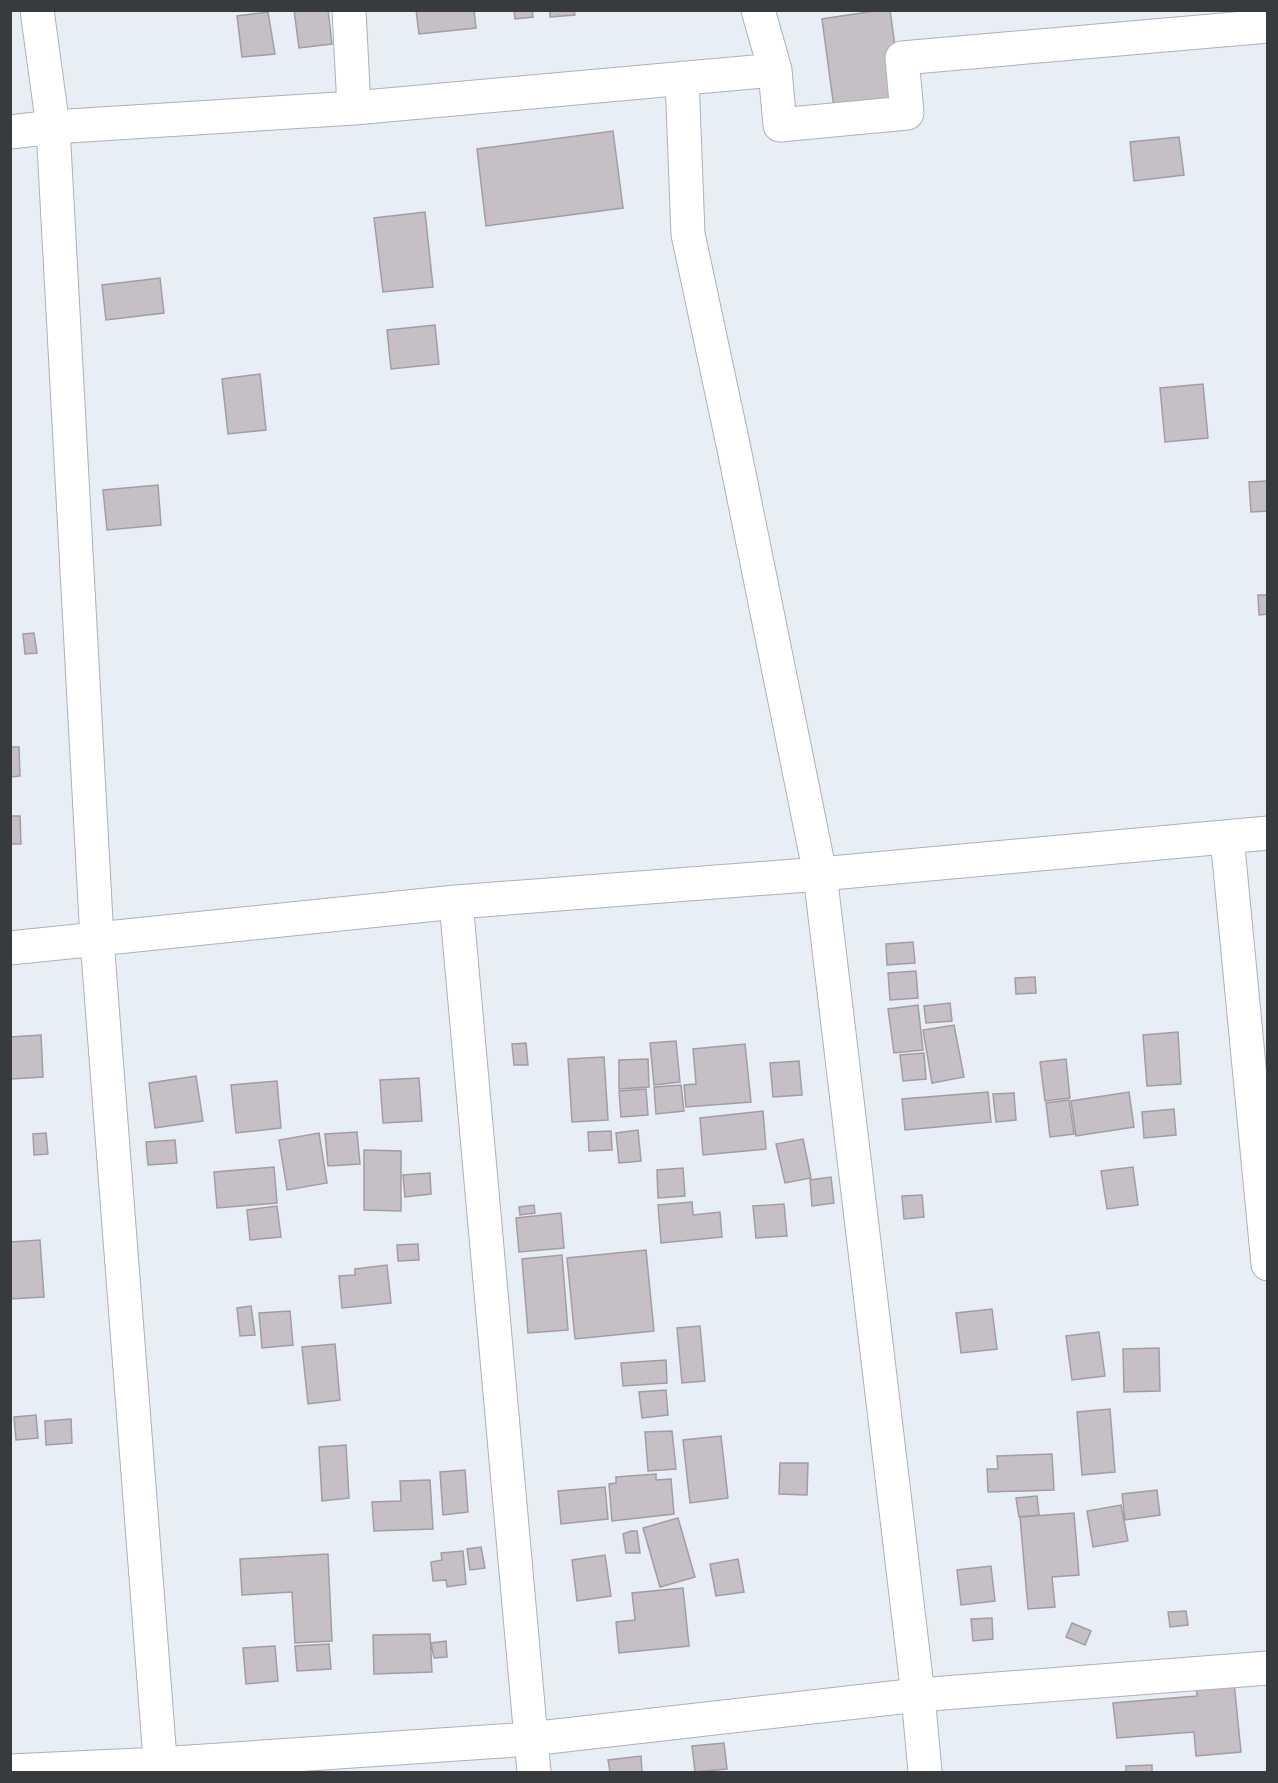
<svg xmlns="http://www.w3.org/2000/svg" width="1278" height="1783" font-family="Roboto,sans-serif">
<rect width="100%" height="100%" fill="#e8eef6"/>
<path fill="#c6bfc6" stroke="#a39ca3" stroke-width="1.5" d="M294 10H328L332 44 299 48Z
M416 10H474L476 28 419 34Z
M514 10H532L533 17 515 19Z
M550 10H574L575 15 550 17Z
M881 10H890L902 98 834 108 822 19Z
M268 12 275 54 242 57 237 16Z
M613 131 623 208 486 226 477 149Z
M1179 137 1184 175 1134 181 1130 142Z
M425 212 433 287 383 292 374 218Z
M160 278 164 313 106 320 102 285Z
M435 325 439 364 391 369 387 330Z
M260 374 266 430 228 434 222 379Z
M1203 384 1208 438 1165 442 1160 388Z
M1268 481V511L1251 512 1249 482Z
M158 485 161 525 107 530 103 490Z
M1258 595H1268V614L1259 615Z
M34 633 37 653 25 654 23 634Z
M10 747H19L20 776 10 777Z
M10 816H20L21 844H10Z
M913 942 915 963 887 965 886 944Z
M916 971 918 998 890 1000 888 973Z
M1035 977 1036 993 1016 994 1015 978Z
M950 1003 952 1021 926 1023 924 1006Z
M918 1005 923 1050 894 1053 888 1009Z
M954 1025 964 1077 932 1083 923 1030Z
M1178 1032 1181 1084 1147 1086 1143 1035Z
M41 1035 43 1077 11 1079 10 1037Z
M676 1041 680 1082 654 1085 650 1043Z
M526 1043 528 1065H514L512 1044Z
M745 1044 751 1102 686 1107 684 1085 696 1084 693 1049Z
M924 1053 926 1079 903 1081 900 1055Z
M604 1057 608 1120 572 1122 568 1059Z
M648 1059 649 1087 619 1089V1060Z
M1066 1059 1070 1098 1045 1101 1040 1062Z
M799 1061 802 1095 773 1097 770 1063Z
M196 1076 203 1121 155 1128 149 1083Z
M419 1078 422 1121 383 1123 380 1080Z
M277 1081 281 1128 236 1133 231 1085Z
M681 1085 684 1111 656 1114 654 1087Z
M646 1089 648 1115 621 1117 619 1091Z
M988 1092 991 1122 905 1130 902 1099Z
M1129 1092 1134 1127 1076 1136 1071 1101Z
M1014 1093 1016 1120 996 1122 993 1094Z
M1069 1100 1074 1134 1050 1137 1046 1103Z
M1174 1109 1176 1135 1144 1138 1142 1112Z
M763 1111 766 1149 703 1155 700 1118Z
M638 1130 641 1161 619 1163 616 1133Z
M611 1131 612 1150 589 1151 588 1132Z
M357 1132 360 1164 328 1166 325 1134Z
M46 1133 48 1154 34 1155 33 1134Z
M319 1133 327 1183 287 1190 279 1140Z
M803 1139 811 1178 785 1183 776 1144Z
M175 1140 177 1163 148 1165 146 1142Z
M364 1150 401 1151V1211L364 1210Z
M274 1167 277 1203 217 1208 214 1172Z
M1133 1167 1138 1205 1107 1209 1101 1171Z
M683 1168 685 1196 658 1198 657 1170Z
M430 1173 431 1194 405 1197 403 1175Z
M831 1177 834 1203 812 1206 810 1180Z
M922 1195 924 1217 904 1219 902 1196Z
M692 1202 693 1215 720 1212 722 1237 661 1243 658 1205Z
M784 1204 787 1236 756 1238 753 1206Z
M534 1205 535 1213 520 1215 519 1207Z
M277 1206 281 1237 250 1240 247 1210Z
M561 1213 564 1248 519 1252 516 1218Z
M40 1240 44 1297 10 1299V1242Z
M418 1244 419 1260 398 1261 397 1245Z
M646 1250 654 1331 575 1339 567 1258Z
M562 1255 568 1330 528 1333 522 1259Z
M387 1265 391 1303 342 1308 339 1276 355 1275V1269Z
M251 1306 255 1335 240 1336 237 1308Z
M992 1309 997 1349 961 1353 956 1313Z
M290 1311 293 1345 262 1348 259 1313Z
M700 1326 705 1381 682 1383 677 1328Z
M1099 1332 1105 1376 1072 1380 1066 1336Z
M335 1344 340 1400 308 1404 302 1347Z
M1159 1348 1160 1391 1124 1392 1123 1349Z
M666 1360 667 1383 623 1386 621 1363Z
M666 1390 668 1415 642 1418 639 1392Z
M1110 1409 1115 1472 1082 1475 1077 1412Z
M36 1415 38 1438 16 1440 14 1417Z
M71 1419 72 1443 46 1445 45 1421Z
M672 1431 676 1469 648 1471 645 1432Z
M721 1436 728 1498 690 1503 683 1440Z
M346 1445 349 1498 322 1501 319 1447Z
M1052 1454 1054 1490 988 1492 987 1469H998L997 1456Z
M780 1463H808L807 1495 779 1494Z
M465 1470 468 1512 443 1515 440 1472Z
M656 1474V1480L671 1479 674 1514 612 1521 609 1484 616 1483V1477Z
M430 1480 433 1529 374 1531 372 1502 401 1501 400 1481Z
M605 1487 608 1519 561 1524 558 1491Z
M1157 1490 1160 1515 1125 1520 1122 1494Z
M1037 1496 1039 1515 1019 1517 1016 1498Z
M1121 1505 1128 1541 1093 1547 1087 1511Z
M1074 1513 1079 1575 1052 1577 1055 1607 1028 1609 1020 1517Z
M678 1518 695 1577 660 1587 643 1528Z
M631 1531H637L640 1553H626L623 1534Z
M481 1547 485 1568 470 1570 467 1549Z
M463 1551 466 1584 447 1587 446 1580 433 1581 431 1562 442 1560 441 1553Z
M328 1554 332 1641 295 1643 292 1592 242 1595 240 1559Z
M605 1555 611 1596 577 1601 572 1560Z
M738 1559 744 1592 716 1596 710 1564Z
M991 1566 995 1601 961 1605 957 1570Z
M683 1588 689 1646 619 1653 616 1622 635 1620 632 1593Z
M1186 1611 1188 1625 1170 1627 1168 1612Z
M992 1618 993 1639 973 1641 971 1619Z
M1072 1623 1091 1631 1085 1645 1066 1637Z
M430 1634 432 1672 374 1674 373 1635Z
M446 1641 447 1657 434 1658 431 1643Z
M329 1644 331 1669 297 1671 295 1646Z
M275 1646 278 1681 246 1684 243 1648Z
M1234 1682 1241 1752 1196 1756 1194 1732 1117 1738 1113 1703 1197 1696 1196 1685Z
M724 1743 727 1769 695 1772 692 1746Z
M641 1756 642 1772H610L608 1760Z
M1152 1765V1772H1126V1766Z"/>
<g fill="none" stroke-linecap="round" stroke-linejoin="round">
<g stroke="#acb1b8" stroke-width="35">
<path id="minor" d="M37 10 53 127 97 940 161 1772
M349 10 354 108
M758 10 775 70
M682 78 688 234 734 449 820 874 918 1695 925 1772
M10 132 53 127 354 108 775 70 780 125 907 113 902 58 1268 26
M1227 837 1268 1264
M456 902 534 1772
M10 948 456 902 820 874 1268 833
M10 1771 160 1764 530 1739 918 1695 1268 1668"/>
</g>
<use href="#minor" stroke="#fff" stroke-width="33"/>
</g>
<rect width="1278" height="1783" fill="none" stroke="#383b3e" stroke-width="24"/>
</svg>
